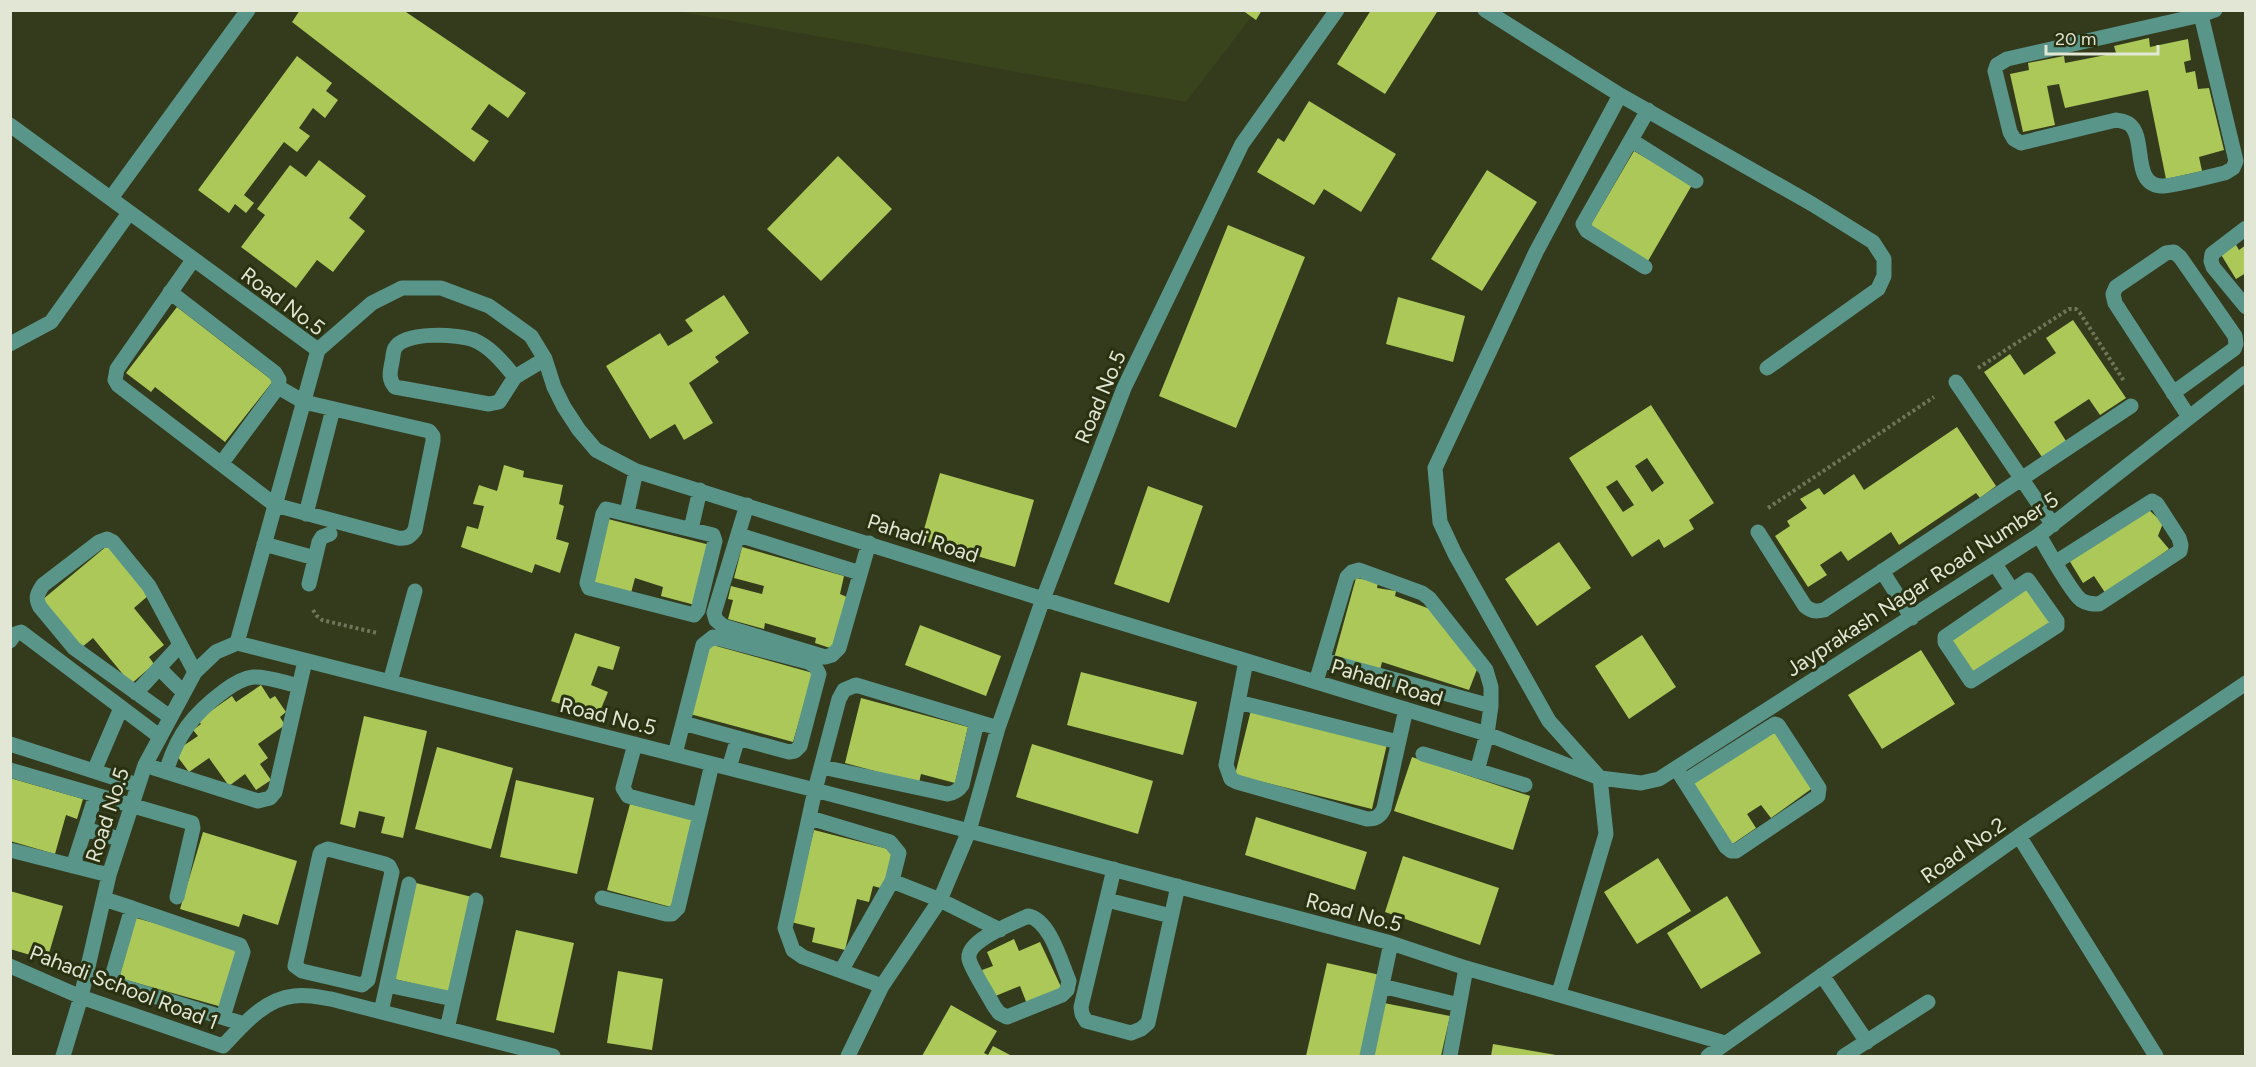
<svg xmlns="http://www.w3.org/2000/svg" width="2256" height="1067" font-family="Figtree,sans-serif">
<rect width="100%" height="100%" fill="#333b1c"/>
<path fill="#39431c" d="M676 11H1256L1186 102Z"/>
<path fill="#abc858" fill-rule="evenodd" d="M300 10H403L526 93 508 118 489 104 471 129 489 141 474 162 292 22Z
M1242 10H1262L1256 20Z
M1371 10 1437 12 1385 94 1337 64Z
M2149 38 2150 47 2188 39 2191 60 2184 62 2186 73 2195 71 2198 89 2209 88 2224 150 2199 157 2202 171 2166 179 2148 90 2065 108 2059 84 2047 86 2055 125 2023 132 2010 74 2029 70 2028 63 2064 56 2065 63 2116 53 2114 46Z
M297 56 332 83 326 91 338 100 325 118 313 108 299 128 310 136 297 152 284 142 244 195 254 203 246 213 235 204 229 213 198 190Z
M1309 101 1396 154 1361 212 1324 189 1314 205 1257 172 1278 138 1284 142Z
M1634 151 1692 185 1648 261 1590 226Z
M838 156 892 209 821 281 767 229Z
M319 160 366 196 349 218 365 231 333 272 317 260 296 288 241 247 265 215 257 209 290 165 306 177Z
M1487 170 1537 202 1482 291 1431 259Z
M1228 225 1305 257 1236 428 1159 396Z
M2235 243 2239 250 2246 245V273L2236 279 2220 253Z
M724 295 749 333 715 357 719 362 689 383 713 423 684 440 675 424 650 439 606 366 660 333 668 346 693 331 685 320Z
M1398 297 1465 316 1453 362 1386 344Z
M177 307 273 381 225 442 155 387 151 392 126 373Z
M2073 320 2126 398 2100 415 2089 399 2054 422 2066 441 2042 457 1984 372 2010 354 2024 375 2056 353 2046 338Z
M1651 405 1714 503 1689 520 1694 529 1664 548 1659 539 1632 557 1569 458ZM1647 458 1664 483 1652 492 1635 466ZM1617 480 1634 505 1623 512 1606 487Z
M1957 427 1996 486 1980 498 1976 493 1899 545 1891 532 1848 561 1841 551 1820 565 1827 575 1808 587 1775 536 1790 526 1787 521 1807 508 1800 499 1819 488 1824 495 1854 474 1864 490Z
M504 465 524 471 523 477 563 485 559 504 564 506 556 539 569 543 560 573 535 564 532 573 461 547 467 526 478 529 484 506 473 504 479 485 497 491Z
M940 473 1034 500 1015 567 921 540Z
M1148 486 1203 506 1169 603 1114 584Z
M2149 510 2163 523 2158 536 2169 549 2106 594 2094 576 2083 583 2069 560Z
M608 519 710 545 695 605 661 596 663 587 635 578 631 593 594 583Z
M1559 542 1591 588 1537 626 1505 579Z
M108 545 149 595 134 608 164 645 149 657 154 664 131 684 93 638 81 648 42 600Z
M742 547 844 576 840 594 847 597 833 649 815 643 816 638 765 623 764 629 728 619 733 600 728 599 731 586 762 594 764 586 734 578Z
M1356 578 1378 582 1377 588 1396 591 1395 596 1430 609 1478 667 1469 690 1382 662 1380 670 1334 658Z
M2028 583 2055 624 1971 678 1946 638Z
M920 625 1001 656 986 696 905 665Z
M575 633 620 647 613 670 598 666 591 685 608 692 598 716 551 701Z
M1642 635 1676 687 1629 719 1595 666Z
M709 644 813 673 793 742 690 714Z
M1921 650 1955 704 1882 749 1848 695Z
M1081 672 1197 702 1183 755 1067 725Z
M261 685 270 699 275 696 286 712 280 717 285 725 258 744 268 758 260 764 271 780 256 790 245 774 229 786 209 758 189 772 174 752 198 736 193 730 201 724 198 720 232 696 236 702Z
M861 698 968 727 955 783 921 774 919 783 845 763Z
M1251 710 1387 744 1372 809 1235 775Z
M364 716 427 731 403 838 381 833 385 817 359 811 355 828 340 824Z
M1776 726 1814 787 1771 818 1761 805 1747 814 1756 828 1731 845 1690 782Z
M1032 744 1153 781 1138 834 1016 797Z
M437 747 513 768 491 849 415 829Z
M1412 757 1530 796 1513 850 1394 811Z
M10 778 83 799 77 819 66 815 55 854 10 841Z
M516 780 594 798 577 874 500 857Z
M630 804 693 820 671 907 607 890Z
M1256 817 1367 852 1355 890 1245 855Z
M814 830 892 850 884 889 873 886 869 902 857 899 845 950 812 942 815 928 791 922Z
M203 832 297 861 278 925 243 914 239 927 180 909Z
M1403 856 1499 888 1480 945 1385 912Z
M1658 858 1691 911 1637 944 1604 892Z
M412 882 472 897 450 992 390 978Z
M10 891 63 906 47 960 10 949Z
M1727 896 1761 953 1701 989 1667 933Z
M136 918 238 946 222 1007 119 978Z
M516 930 574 943 554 1033 496 1020Z
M1014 939 1019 951 1040 942 1062 989 1027 1004 1020 986 993 997 982 970 993 966 987 952Z
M1327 963 1380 975 1361 1056H1306Z
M618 971 663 979 652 1050 607 1043Z
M1384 1003 1450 1016 1441 1056H1373Z
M951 1005 997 1031 984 1053 988 1055 993 1046 1012 1056H922Z
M1493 1044 1556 1055V1056H1491Z"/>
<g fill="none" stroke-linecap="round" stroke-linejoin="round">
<path stroke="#6e755a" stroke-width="4" stroke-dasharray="3 3" stroke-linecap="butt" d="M1978 368 2069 309H2076L2080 313 2124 381
M1768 508 1934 397
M313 610 317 616 322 620 377 633"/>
<path stroke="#5a958a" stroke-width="15" d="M1485 10 1620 95 1812 204 1873 242 1884 259V276L1878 289 1767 368
M2201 15 2236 161 2233 168 2225 173C2210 176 2175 186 2161 186 2131 184 2147 137 2129 124 2125 121 2120 121 2116 120L2021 143 2014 139 2010 132 1995 71 1997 65 2007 59 2201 15 2215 10
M10 125 318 350
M1631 140 1696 181
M111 198 248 10
M2246 228 2212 254 2211 261 2213 267 2246 307
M193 260 117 369 115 380 118 385 275 505 398 538C407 539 410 537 415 530L433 441V436L429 431 304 402 278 387
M1645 267 1587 231 1583 224 1648 110
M170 292 275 373 279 380 278 387 221 464
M10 344 51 322 129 213
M318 350 372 303 402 288H441L489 306 531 336 545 359 554 387 564 407 579 430 596 450 636 471 1043 599 1487 734 1600 778 1641 783 1659 779 2039 535 2246 373
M515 377C503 363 492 348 474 340 459 334 404 331 395 348 393 351 393 358 392 362 390 372 388 379 395 387L489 404 499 402 515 377 545 359
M1956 382 2053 525
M2173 393 2234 349 2236 344 2235 336 2180 257 2174 252 2166 253 2116 287 2113 294 2115 303 2189 417
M747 505 714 613 716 620 723 626 825 657 832 655 839 648 869 543
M606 509 713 535 715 541 698 610 694 615 589 588 587 583 603 514Z
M627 513 636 471
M306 514 333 409
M691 529 700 490
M1758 532 1805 606C1811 611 1815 612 1824 610L2131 406
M739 535 860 573
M2039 535C2047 549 2071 592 2081 600 2087 604 2093 604 2099 604L2180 551 2181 545 2179 538 2157 504 2152 501 2056 562
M264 544 315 558
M1995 564 2012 590
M1882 571 1912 618
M2028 580 2057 621V626L1971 681 1945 642V637Z
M309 584 319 542 322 537 330 534
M10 641 15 634 21 632 159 736
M237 643 815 790 1391 943 1466 968 1725 1043
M1323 660 1491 706
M1246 661 1226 765 1231 779 1237 782 1367 819C1376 819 1381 816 1384 808L1406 709
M159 668 183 692
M390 682 415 591
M1316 682 1347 577 1352 572 1359 570 1422 593 1429 598 1486 670 1491 687V706L1487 734 1477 771
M136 693 180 645
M1238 702 1398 742
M170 717 74 648 40 607C35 598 37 594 43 585L99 542 107 539 113 542 149 586 195 672
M10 744 137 785
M635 744 623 788 628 796 700 815
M675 754 703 645 713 637 808 662 815 666 819 674 800 746 795 751 789 752 683 723
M1423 754 1525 785
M145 765 258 801 270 798 275 792 305 661
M822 767 947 794C954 793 958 791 962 785L977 722
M729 768 738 738
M1676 768 1726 847 1731 851H1736L1818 796 1819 788 1778 725 1775 724 1685 781
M10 770 192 823 193 828 177 897
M94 771 121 708
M166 772C177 735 193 714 224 691 232 685 243 678 253 677 267 676 285 683 299 686
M810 818 890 842 899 853 892 881 841 971
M85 829 119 839
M2019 836 2156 1056
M328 849 385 864 389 866 392 872 368 980 362 985 302 971 295 966 320 854 321 852Z
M10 850 109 875
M73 866 96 795
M1114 869 1081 1007 1082 1014 1086 1021 1131 1033 1141 1029 1148 1023 1178 886
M892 881 940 900 1000 930
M602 898 666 914H672L678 908 712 764
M104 899 132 908
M1107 900 1171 916
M1028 916C1050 920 1061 962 1069 981L1067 990 1062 995 1007 1017 999 1013 994 1006C989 996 971 969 969 959 966 940 1014 923 1028 916Z
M10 966 81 997 223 1046
M1822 975 1867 1042
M387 985 453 999
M882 986 803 957 793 950 785 928 815 790 839 699 844 690 856 685 998 728
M1382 986 1459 1005
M1559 993 1606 834 1600 778 1549 721 1455 554 1440 522 1435 468 1536 252 1620 95
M381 1012 409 884
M223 1017 243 952 240 945 132 908 113 973 114 981 118 985 244 1024
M447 1029 476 900
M223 1046C242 1026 264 999 294 996 306 994 318 997 331 999L553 1056
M63 1056 81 997 109 875 145 765 195 672 216 652 237 643 318 350
M848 1056 882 986 940 900 969 831 998 728 1043 599 1124 388 1242 144 1337 10
M1367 1056 1391 943
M1450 1056 1466 968
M1708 1056 2019 836 2246 683
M1844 1056 1928 1002"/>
</g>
<g text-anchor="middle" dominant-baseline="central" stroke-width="6" stroke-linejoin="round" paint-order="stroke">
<g font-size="21" fill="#e1e7d4" stroke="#293111">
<text transform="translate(283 301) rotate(37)">Road No.5</text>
<text transform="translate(1100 397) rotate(-67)">Road No.5</text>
<text transform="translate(923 538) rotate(18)">Pahadi Road</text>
<text transform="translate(1922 584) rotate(-33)">Jayprakash Nagar Road Number 5</text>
<text transform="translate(1387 682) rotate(17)">Pahadi Road</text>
<text transform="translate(608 716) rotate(14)">Road No.5</text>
<text transform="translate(107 815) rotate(-72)">Road No.5</text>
<text transform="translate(1963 850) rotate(-35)">Road No.2</text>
<text transform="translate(1354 912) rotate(15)">Road No.5</text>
<text transform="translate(124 987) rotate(21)">Pahadi School Road 1</text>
</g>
</g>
<rect width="2256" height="1067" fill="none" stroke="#e1e7d4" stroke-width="24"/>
<path d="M2046 45v9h112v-9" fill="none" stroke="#e1e7d4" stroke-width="3"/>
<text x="2055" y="45" font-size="18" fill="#e1e7d4" stroke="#293111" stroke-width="4.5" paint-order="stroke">20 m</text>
</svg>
